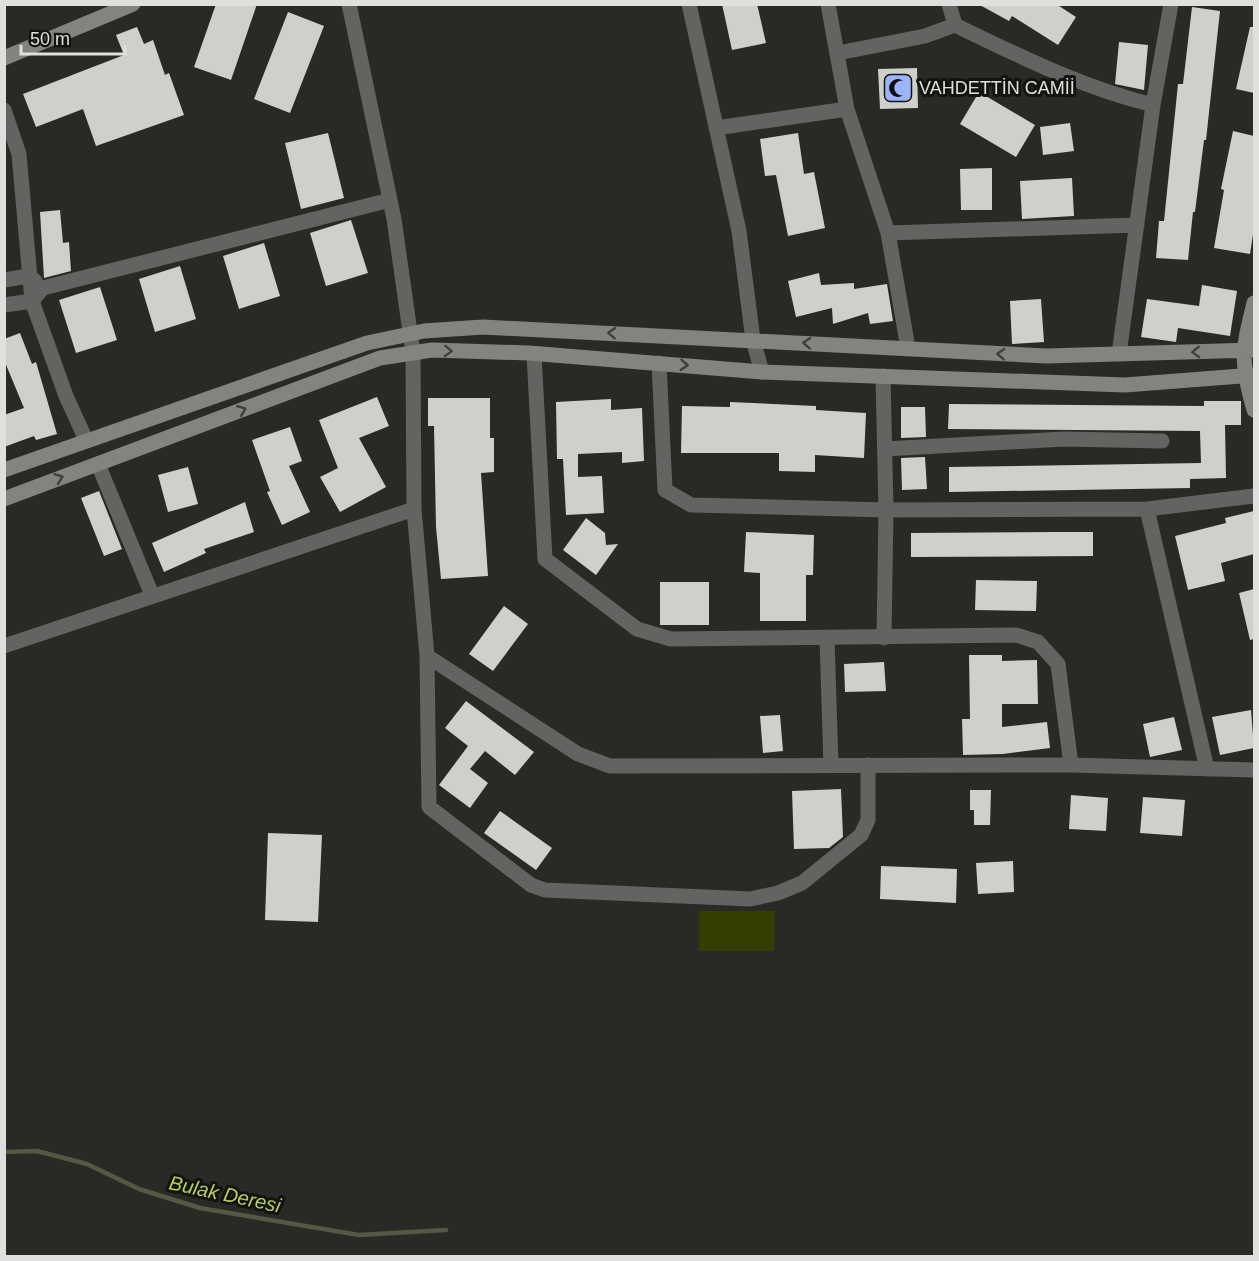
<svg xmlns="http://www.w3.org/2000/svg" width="1259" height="1261" font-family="Arial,sans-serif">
<rect width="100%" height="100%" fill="#292a25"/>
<path fill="#333e00" d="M699 911H775L774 951H699Z"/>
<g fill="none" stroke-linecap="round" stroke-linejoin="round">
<path stroke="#545844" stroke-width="4.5" d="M4 1152 37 1151 87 1164 139 1189 200 1208 359 1235 446 1230"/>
</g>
<path fill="#ced0c9" d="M216 4H257L231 80 194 67Z
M722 4H757L766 43 732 50Z
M978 4H1056L1076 17 1058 45 1012 16 1009 21Z
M1192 7 1220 11 1206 140H1204L1195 212H1193L1188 260 1156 258 1159 221H1164L1178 84H1183Z
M288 12 324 26 290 113 254 99Z
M137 27 144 44 153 40 165 75 169 73 184 115 96 146 83 109 36 127 23 94 124 55 116 35Z
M1250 27H1254V93L1236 89Z
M1119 42 1148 45 1144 90 1115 84Z
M917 68 918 108 880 109 878 69Z
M979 92 1035 125 1016 157 960 124Z
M1070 123 1074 151 1043 155 1040 127Z
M1233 131 1254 136V228L1250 254 1214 248 1224 190 1221 189Z
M328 133 344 198 301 209 285 143Z
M798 133 804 174 814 172 825 228 788 236 776 175 765 176 760 139Z
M992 168V210H961L960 169Z
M1072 178 1074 216 1022 219 1020 181Z
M60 210 63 243 69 242 71 271 44 278 40 212Z
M351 220 368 273 326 286 310 233Z
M264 243 280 296 239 309 223 256Z
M180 266 196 319 155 332 139 279Z
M819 273 821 285 854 283V289L887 284 893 321 870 324 868 313 833 324 832 308 796 317 788 281Z
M1202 285 1237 291 1230 336 1178 328 1176 342 1141 337 1147 299 1199 306Z
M100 287 117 340 76 353 59 300Z
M1041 299 1044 342 1012 344 1010 301Z
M20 333 32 364 36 362 57 434 36 440 34 436 4 447V415L24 408 4 360V339Z
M377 397 389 426 359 438 386 487 340 512 320 477 338 468 319 420Z
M428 398H490V438H494V472L481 473 488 576 441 579 436 527 434 426H428Z
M611 399V410L642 408 644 461 622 463V452L578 454V477L602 476 604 513 566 515 563 459H557L556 402Z
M1204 401H1241V425H1225L1226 478 1190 479V488L949 492V467L1201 463 1200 431 948 429 949 404 1204 406Z
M730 402 816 406V410L866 413 864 458 815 455V472L779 471V453H681L682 406 730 407Z
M901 407H925L926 437 901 438Z
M290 427 302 461 289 466 310 512 282 525 267 492 270 491 252 440Z
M925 457 927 489 902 490 901 458Z
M188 467 198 504 168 512 158 475Z
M99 491 122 549 104 556 81 498Z
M245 502 254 532 204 549 206 553 164 572 152 543Z
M1254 511V554L1221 563 1225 581 1188 590 1175 536 1226 523 1225 518Z
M586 518 605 533 606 545 618 544 596 575 563 550Z
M746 532 814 535 813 575H806V621H760V573L744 572Z
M1057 532H1093V556L911 557V533Z
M976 580 1037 581 1036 611 975 610Z
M660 582H709V625H660Z
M1254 589V639L1250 640 1239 593Z
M504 606 528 624 493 671 469 654Z
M969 655H1002V661L1037 660 1038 704H1002V727L1047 722 1050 748 1003 754 963 755 962 719H970Z
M884 662 886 691 845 692 844 664Z
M466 701 534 752 515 775 485 751 470 769 488 783 470 808 439 785 468 746 445 728Z
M1251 710 1254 748 1220 755 1212 717Z
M780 715 783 751 763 753 760 716Z
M1174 717 1182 750 1150 757 1143 724Z
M841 789 843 837 829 848 794 849 792 791Z
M970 790H991L990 825H974V810H970Z
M1071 795 1108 798 1106 831 1069 829Z
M1143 797 1185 800 1182 836 1140 833Z
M500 811 552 848 536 870 484 833Z
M268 833 322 835 318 922 265 920Z
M1013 861 1014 892 978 894 976 863Z
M881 866 957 869 956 903 880 899Z"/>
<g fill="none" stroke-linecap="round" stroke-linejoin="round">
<path stroke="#636361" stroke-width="15" d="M349 4 394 219 413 353 414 509 427 656 429 807 531 885 545 890 750 899 778 893 802 883 861 835 868 820V765
M689 4 739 231 753 340 762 372
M828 4 847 109 888 233 908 348
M949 4 955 25
M838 53 925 36 955 25C1019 56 1083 88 1153 105
M4 110 19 154 32 301 66 396 86 440
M716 128 847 109
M888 233 1137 225
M4 280 29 276 35 281
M4 305 32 301 43 288 390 200
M534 354 545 559 637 629 671 639 1016 635 1038 642 1058 664 1071 765
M1119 354 1153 105 1171 4
M659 363 665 490 691 505 886 510 1147 509 1254 496
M883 376 886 510 884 638
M885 449 1064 439 1162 441
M98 464 152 595
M1147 509 1207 769
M827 639 831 765
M4 646 414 509
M427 656 578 754 610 766 1071 765 1254 770"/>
<path stroke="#82847f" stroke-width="15" d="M4 58 133 4
M1254 303C1242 352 1240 361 1254 410
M4 470 367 343 424 331 483 327 1047 356 1254 350
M4 499 380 358 432 350 529 353 762 372 1125 385 1254 375"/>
</g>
<defs><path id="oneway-chevron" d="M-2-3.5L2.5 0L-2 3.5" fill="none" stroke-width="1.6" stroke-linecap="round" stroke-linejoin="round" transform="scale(1.5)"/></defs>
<g stroke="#3f403c">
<use href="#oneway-chevron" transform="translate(612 333) rotate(-177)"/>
<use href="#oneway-chevron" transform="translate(807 343) rotate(-177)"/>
<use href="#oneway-chevron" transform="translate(448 351) rotate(2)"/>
<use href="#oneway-chevron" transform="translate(1196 352) rotate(178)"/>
<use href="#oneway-chevron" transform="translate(1001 354) rotate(-177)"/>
<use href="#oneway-chevron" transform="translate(684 365) rotate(4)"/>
<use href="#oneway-chevron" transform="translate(242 410) rotate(-21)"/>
<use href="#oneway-chevron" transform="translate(59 478) rotate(-20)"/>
</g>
<defs>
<g id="mosque-square" transform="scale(1.5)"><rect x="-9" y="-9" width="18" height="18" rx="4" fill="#9cb4fd" stroke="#121310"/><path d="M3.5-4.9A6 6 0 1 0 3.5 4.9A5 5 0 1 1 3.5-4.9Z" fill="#111"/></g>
</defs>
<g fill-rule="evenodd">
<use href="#mosque-square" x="898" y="88"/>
</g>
<g text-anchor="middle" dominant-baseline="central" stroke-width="6" stroke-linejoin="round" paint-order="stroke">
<g font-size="18" fill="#dfe0dd" stroke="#121310" text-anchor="start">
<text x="919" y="88">VAHDETTİN CAMİİ</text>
</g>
<g font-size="20" font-style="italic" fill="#b6d059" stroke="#121310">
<text transform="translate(225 1194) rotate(12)">Bulak Deresi</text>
</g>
</g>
<rect width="1259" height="1261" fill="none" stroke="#dfe0dd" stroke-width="12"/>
<path d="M21 45v9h104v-9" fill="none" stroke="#dfe0dd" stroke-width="3"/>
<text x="30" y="45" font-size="18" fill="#dfe0dd" stroke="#121310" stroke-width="4.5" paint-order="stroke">50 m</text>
</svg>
